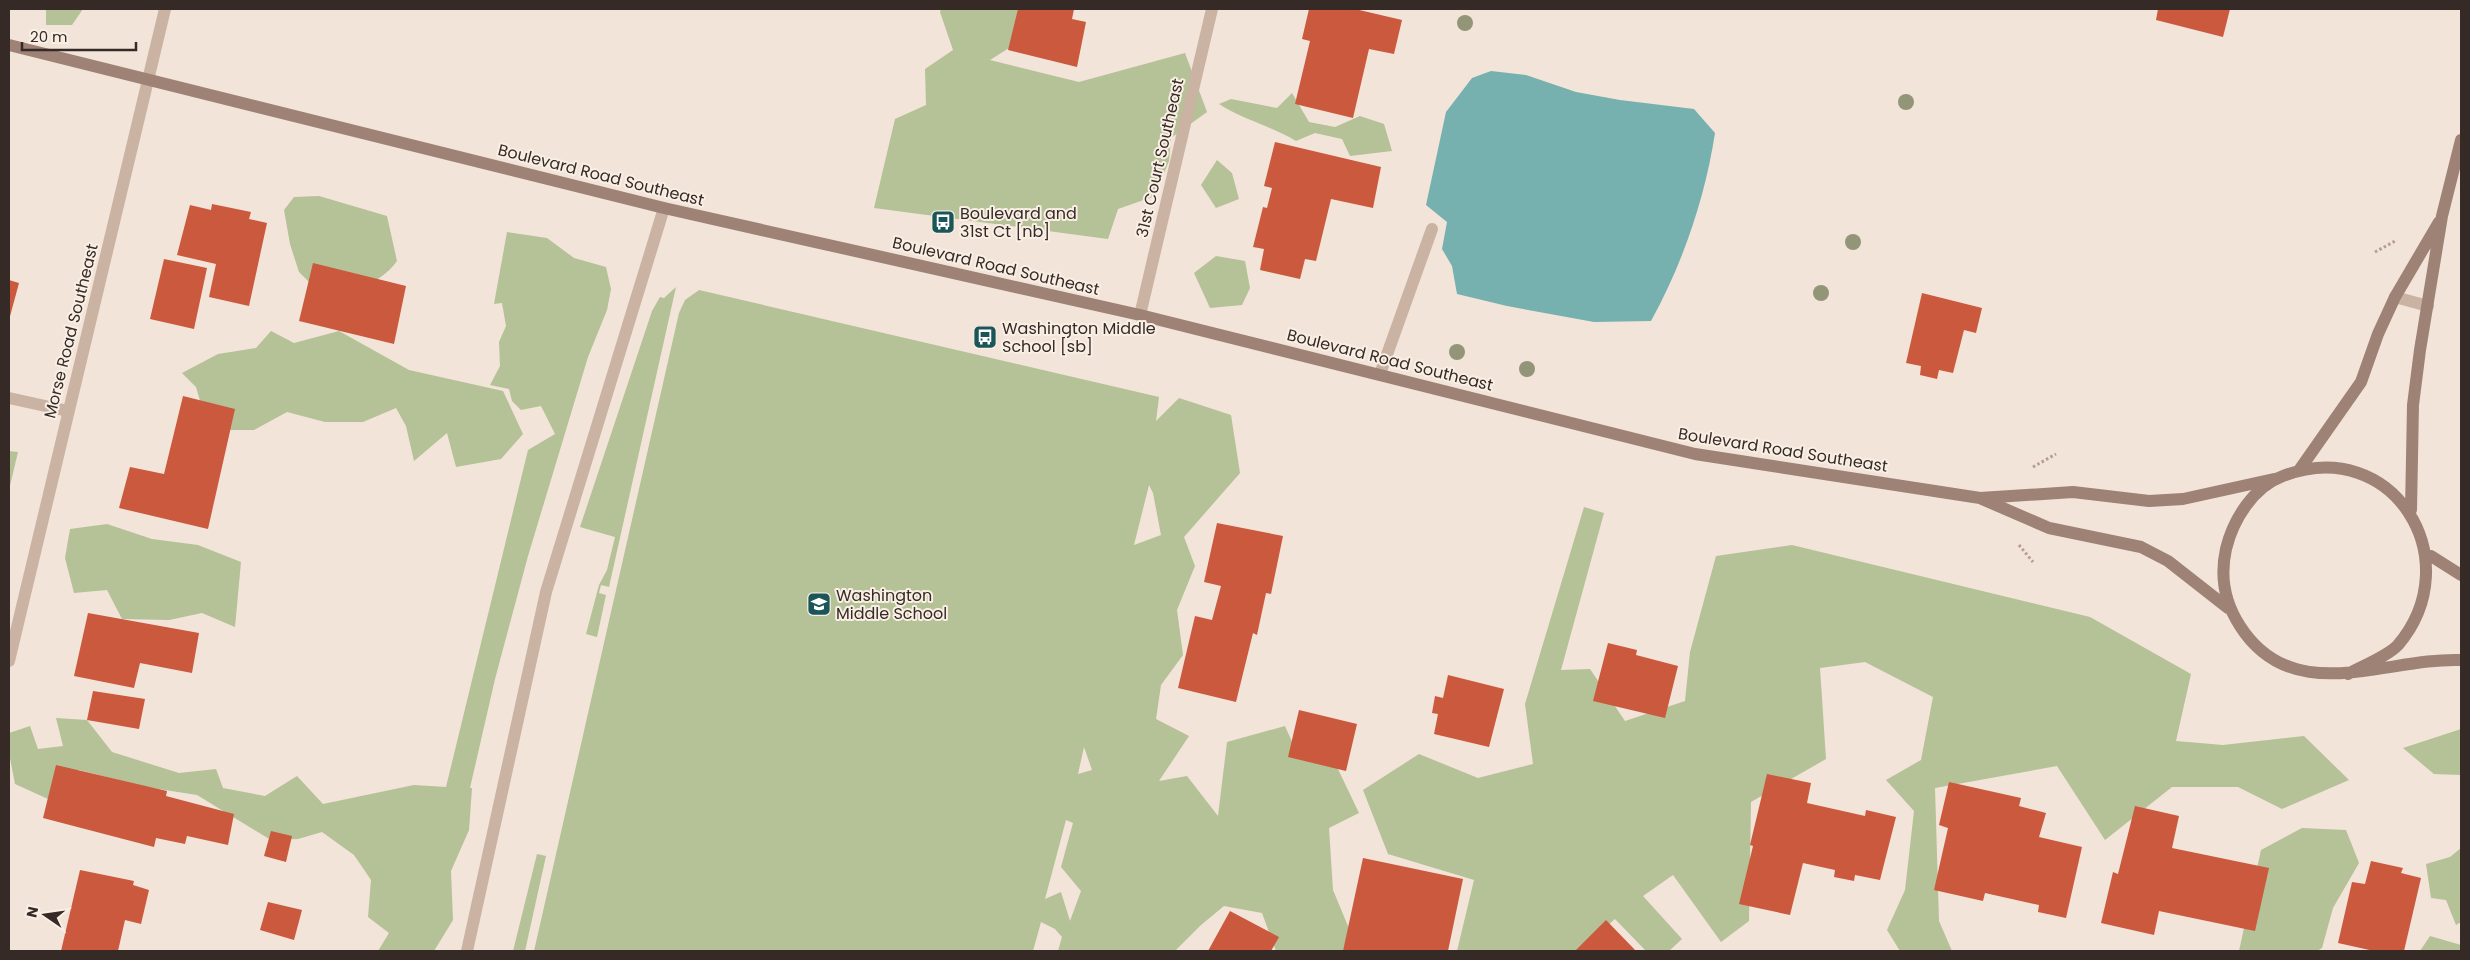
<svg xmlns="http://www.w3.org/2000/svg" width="2470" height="960" font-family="Poppins,sans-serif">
<rect width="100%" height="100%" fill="#f2e4d8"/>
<path fill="#b5c197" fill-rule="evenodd" d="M46 9H83L72 25H46Z
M941 9H1024L1026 11 1017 43 990 60 1079 82 1185 53 1207 112 1171 138 1169 161 1155 196 1118 209 1108 239 874 208 895 119 926 105 925 69 953 50 940 12Z
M1292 93 1309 122 1335 127 1360 116 1384 124 1392 151 1350 156 1342 139 1315 133 1296 141C1271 126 1244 120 1219 104L1231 99 1277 108Z
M1217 160 1232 173 1239 199 1216 208 1201 185Z
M319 196 387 216 397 261C379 286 351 291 321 294L299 272 290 244 284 210 294 197Z
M507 232 547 238 574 258 606 267 611 289 607 310 588 357 528 556 495 679 470 788H472L469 830 451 871 453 920 434 951H378L389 933 368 917 371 880 354 855 322 832 298 839 271 840 197 795 146 787 79 770 48 799 15 784 9 753V733L30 726 38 749 63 746 56 718 87 720 112 752 179 773 216 769 223 788 265 796 297 776 323 804 414 785 446 787 528 450 555 434 541 406 521 410 512 401 509 389 490 385 500 366 499 342 506 326 502 303 494 304Z
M1216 256 1245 261 1250 288 1242 305 1210 308 1194 273Z
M676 287 609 587 601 585 599 593 606 595 597 637 586 634 599 585 607 570 615 537 580 527 652 311 660 297 664 298Z
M699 290 1159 397 1156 421 1179 398 1231 415 1240 473 1184 537 1195 566 1177 610 1183 655 1161 685 1156 719 1189 736 1159 781 1187 776 1218 816 1227 742 1285 726 1296 751 1336 765 1359 813 1329 828 1333 890 1355 943 1353 951H1276L1262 913 1224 906 1201 925 1175 951H1058L1062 937 1055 929 1041 922 1033 951H534L679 313 685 300ZM1149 485 1153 493 1161 535 1134 545ZM1084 747 1092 770 1078 774ZM1066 820 1073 823 1061 867 1081 891 1070 921 1061 892 1045 899Z
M271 331 294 343 339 331 409 370 503 391 523 434 501 459 456 467 447 433 414 461 406 426 396 408 363 422H325L287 412 254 430H230L203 411 196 387 182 373 218 354 256 348Z
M9 451 18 452 9 490Z
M1584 507 1604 513 1561 670 1590 669 1625 721 1685 701 1690 652 1716 556 1792 545 2090 617 2191 674 2176 741 2223 745 2304 736 2349 780 2282 809 2238 787H2172L2105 840 2057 766 1935 788 1939 921 1952 951H1900L1887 930 1905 890 1914 811 1886 780 1921 760 1933 697 1865 662 1820 668 1826 759 1751 802 1749 921 1721 942 1673 875 1643 896 1682 939 1669 951H1646L1615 919 1578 951H1457L1474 880 1388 854 1363 790 1419 754 1478 778 1533 764 1525 704Z
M107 524 152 539 198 545 241 562 235 627 202 613 169 620 122 619 107 590 74 593 65 558 70 529Z
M2461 729V775L2434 774 2403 748Z
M2302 828 2346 830 2359 863 2333 908 2322 948 2317 951H2239L2261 850Z
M2461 848V922L2456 925 2446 900 2431 898 2426 864 2450 857Z
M537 854 546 856 525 951H513Z
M2430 936 2461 945V951H2420Z"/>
<path fill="#76b0af" d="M1491 71 1526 75 1576 92 1620 100 1694 109 1715 133C1705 198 1683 263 1651 321L1594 322 1507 306 1457 294 1452 266 1442 249 1447 222 1426 205 1446 112 1472 78Z"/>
<path fill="#ca593d" d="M1018 9H1074L1072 19 1086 22 1077 67 1008 50Z
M1309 9H1355L1402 20 1394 54 1369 49 1353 118 1295 104 1310 41 1302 39Z
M2158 9H2230L2223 37 2156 20Z
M1275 142 1381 167 1373 208 1331 199 1316 261 1305 259 1300 279 1260 270 1264 249 1253 247 1263 207 1267 208 1272 188 1264 186Z
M212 204 251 212 249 219 267 223 249 306 209 297 216 264 177 255 190 205 211 210Z
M164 259 207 268 194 329 150 319Z
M313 263 406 286 394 344 299 321Z
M9 280 19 283 9 320Z
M1922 293 1982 308 1976 333 1964 330 1953 373 1939 370 1937 379 1920 375 1921 366 1906 363Z
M183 396 235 409 208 529 119 508 130 467 164 474Z
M1217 523 1283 536 1271 594 1266 593 1257 635 1253 633 1236 702 1178 688 1195 616 1212 620 1221 586 1204 582Z
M88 613 199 633 192 673 140 663 134 688 74 676Z
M1608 643 1637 650 1636 655 1678 666 1665 718 1593 701Z
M1448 675 1504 689 1489 747 1434 734 1438 714 1432 713 1435 696 1443 698Z
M93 691 145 699 139 729 87 720Z
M1299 710 1357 724 1346 771 1288 757Z
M56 765 167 791 166 796 234 814 228 845 187 836 185 844 156 838 154 847 43 818Z
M1767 774 1811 783 1807 803 1865 816 1866 810 1896 817 1880 880 1855 875 1854 881 1834 877 1835 870 1803 863 1790 915 1739 904 1753 846 1750 845Z
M1949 782 2021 798 2019 806 2046 813 2039 837 2082 847 2066 918 2038 912 2039 905 1985 893 1983 901 1934 890 1948 828 1939 825Z
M2135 806 2179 816 2172 848 2269 868 2255 931 2159 911 2154 935 2101 923 2113 872 2118 874Z
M271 831 292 836 286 862 264 856Z
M1363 858 1463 879 1448 951H1343Z
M2371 861 2403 868 2401 873 2421 878 2404 951H2374L2338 943 2352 882 2365 884Z
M80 870 134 881 133 885 149 890 141 924 125 920 118 951H61Z
M268 902 302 910 294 940 260 930Z
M1230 911 1279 937 1271 951H1208Z
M1606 920 1636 951H1575Z"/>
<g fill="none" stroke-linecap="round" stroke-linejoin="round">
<path stroke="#b69d8e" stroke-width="3" stroke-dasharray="2.5 2.5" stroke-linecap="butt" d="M2375 252 2397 240
M2033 467 2056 454
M2019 545 2033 562"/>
<path stroke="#cab3a3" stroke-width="12" d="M2395 297 2428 306
M1380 374 1432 229
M467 951 546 592 664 208"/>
<path stroke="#cab3a3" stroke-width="12" d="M1140 315 1212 9
M9 398 68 411
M9 661 165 9"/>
<path stroke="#9d8275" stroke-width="12" d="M9 45 664 208 1140 315 1695 454 1980 498 2073 492 2149 501 2183 499 2274 479
M2300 469 2361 382 2378 334 2395 297 2439 222
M1982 499 2049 528 2141 547 2168 561 2228 608
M2411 510 2413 405 2420 350 2442 216 2461 140
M2431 556 2461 575
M2348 674C2362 666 2388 656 2398 645 2470 560 2393 434 2283 476 2253 487 2233 520 2226 549 2220 576 2225 603 2240 626 2293 709 2386 657 2461 660"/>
</g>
<g fill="#939578">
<circle cx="1465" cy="23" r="8"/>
<circle cx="1906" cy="102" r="8"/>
<circle cx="1853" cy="242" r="8"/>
<circle cx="1821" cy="293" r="8"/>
<circle cx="1457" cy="352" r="8"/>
<circle cx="1527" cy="369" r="8"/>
</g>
<defs>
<g id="bus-square" transform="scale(1.25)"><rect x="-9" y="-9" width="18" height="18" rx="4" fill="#1a5657" stroke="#f9efe4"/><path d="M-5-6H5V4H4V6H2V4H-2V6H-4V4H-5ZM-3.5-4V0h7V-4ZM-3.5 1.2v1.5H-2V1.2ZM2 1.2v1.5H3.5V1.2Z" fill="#fff"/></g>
<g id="school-square" transform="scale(1.25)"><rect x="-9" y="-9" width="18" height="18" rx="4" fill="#1a5657" stroke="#f9efe4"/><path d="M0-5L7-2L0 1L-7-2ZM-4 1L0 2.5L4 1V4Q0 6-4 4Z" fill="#fff"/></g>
</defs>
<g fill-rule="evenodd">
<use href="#bus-square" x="943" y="222"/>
<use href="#bus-square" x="985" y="337"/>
<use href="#school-square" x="819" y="604"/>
</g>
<g text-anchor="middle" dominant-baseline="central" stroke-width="4" stroke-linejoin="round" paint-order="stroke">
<g font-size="16" fill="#352a26" stroke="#f9efe4">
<text transform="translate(1160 158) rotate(-77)">31st Court Southeast</text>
<text transform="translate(601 175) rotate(14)">Boulevard Road Southeast</text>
<text transform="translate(996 266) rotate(13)">Boulevard Road Southeast</text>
<text transform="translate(71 331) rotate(-76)">Morse Road Southeast</text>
<text transform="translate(1390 360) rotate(14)">Boulevard Road Southeast</text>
<text transform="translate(1783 450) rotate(9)">Boulevard Road Southeast</text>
</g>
<g font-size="16" fill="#352a26" stroke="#f9efe4" text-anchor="start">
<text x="960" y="213">Boulevard and<tspan x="960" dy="18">31st Ct [nb]</tspan></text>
<text x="1002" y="328">Washington Middle<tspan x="1002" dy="18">School [sb]</tspan></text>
<text x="836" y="595">Washington<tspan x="836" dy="18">Middle School</tspan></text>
</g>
</g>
<rect width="2470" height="960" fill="none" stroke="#352a26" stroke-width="20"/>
<g transform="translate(45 915) rotate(283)" stroke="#f9efe4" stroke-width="4" paint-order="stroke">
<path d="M0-4L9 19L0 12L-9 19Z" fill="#352a26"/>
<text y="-8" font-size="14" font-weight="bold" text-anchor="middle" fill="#352a26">N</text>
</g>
<path d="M22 42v8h114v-8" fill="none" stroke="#352a26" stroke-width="2.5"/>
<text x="30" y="42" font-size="15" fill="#352a26" stroke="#f9efe4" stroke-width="4" paint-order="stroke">20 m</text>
</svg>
